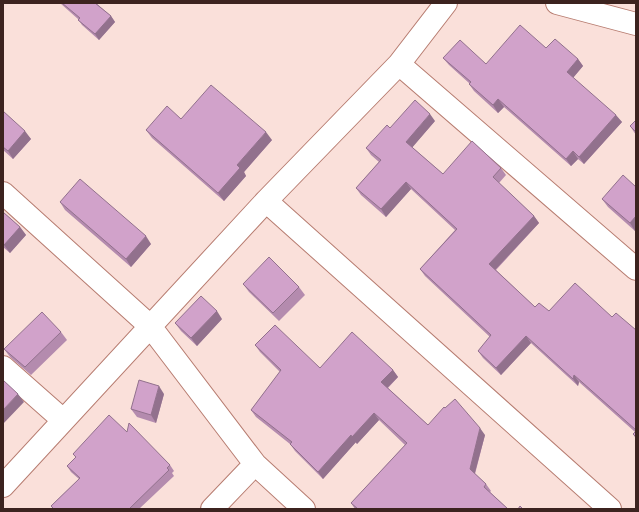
<svg xmlns="http://www.w3.org/2000/svg" width="639" height="512" font-family="'Roboto Condensed',sans-serif">
<rect width="100%" height="100%" fill="#fae0da"/>
<g fill="none" stroke-linecap="round" stroke-linejoin="round">
<g stroke="#b77c70" stroke-width="24">
<path id="street" d="M557 3 636 24
M399 64 636 269
M3 193 150 326 255 464 304 509
M266 201 610 509
M3 367 63 420
M3 486 266 201 399 64 446 3
M212 509 255 464"/>
</g>
<use href="#street" stroke="#fff" stroke-width="22"/>
</g>
<path fill="#b48bae" d="M60 3H96L111 16 115 22 99 40 82 25 78 19Z
M546 48 578 59 583 66 573 78 622 122 584 164 578 159 571 166 504 107 498 113 474 91 469 84V83L449 65 443 58 486 64Z
M3 111 31 139 13 159 3 150Z
M181 119 272 140 244 172 246 176 224 201 152 138 146 130Z
M636 120V135L630 126Z
M435 121 412 147 443 174 501 168 506 175 499 183 534 216 539 223 496 270 535 307 549 311 612 317 636 330V439L633 434 635 432 579 382 578 386 531 343 501 375 483 358 478 351 490 337 425 276 420 269 455 230 411 189 386 217 361 195 356 188 379 162 371 155 366 148Z
M636 187V231H635L608 207 602 199Z
M60 202 151 244 131 267 65 210Z
M3 212 20 227 26 235 10 253 3 247Z
M243 284 299 287 305 295 279 321 249 292Z
M222 319 197 346 181 331 175 323Z
M61 332 67 340 31 375 10 357 4 349Z
M255 345 320 368 393 370 398 377 388 388 428 425 485 435 475 474 486 484 491 491 490 492 508 509H355L351 503 405 445 379 420 357 444 356 442 323 479 295 451 290 444 256 417 251 410 280 372 260 352Z
M164 394 156 423 137 417 131 409Z
M127 432 170 465 174 471 172 473 174 476 139 509H53L51 506 79 479 71 472 67 466 76 458 73 454Z"/>
<path fill="#92718d" d="M111 16 115 22 99 40 95 34Z
M578 59 583 66 572 79 567 72Z
M498 99 504 107 498 113 493 105Z
M430 114 435 121 411 149 406 142Z
M616 115 622 122 584 164 579 157Z
M25 131 31 139 13 159 8 151Z
M266 132 272 140 244 172 246 176 224 201 218 193 237 165Z
M573 151 578 159 571 166 566 159Z
M406 182 411 189 386 217 381 209Z
M534 216 539 223 494 271 489 264Z
M636 216V231H635L630 223Z
M20 227 26 235 10 253 4 245Z
M146 236 151 244 131 267 126 259Z
M217 311 222 319 197 346 191 338Z
M526 336 531 343 501 375 496 368Z
M393 370 398 377 386 389 381 382Z
M574 375 579 382 578 386 573 379Z
M159 386 164 394 156 423 151 415Z
M18 394 24 402 3 424V410Z
M374 413 379 420 357 444 352 437Z
M480 428 485 435 474 476 470 469Z
M351 435 356 442 323 479 318 472Z"/>
<path fill="#d1a2ca" stroke="#92718d" d="M62 3H95L111 16 95 34 78 20 80 18Z
M520 25 546 48 555 39 578 59 567 72 616 115 579 157 573 151 566 159 498 99 493 105 469 84 471 82 443 58 460 40 486 64Z
M211 85 266 132 237 165 240 168 218 193 146 130 167 106 181 119Z
M415 100 430 114 406 142 443 174 472 141 501 168 493 177 534 216 489 264 535 307 539 303 549 311 575 283 612 317 616 313 636 330V430L574 375 573 379 526 336 496 368 478 351 491 335 420 269 457 229 406 182 381 209 356 188 381 160 366 148 387 125 390 128Z
M3 111 25 131 8 151 3 147Z
M636 120V132L630 126Z
M623 175 636 187V216L630 223 602 199Z
M80 179 146 236 126 259 60 202Z
M3 212 20 227 4 245 3 244Z
M269 257 299 287 273 313 243 284Z
M201 296 217 311 191 338 175 323Z
M42 312 61 332 25 367 4 349Z
M275 325 320 368 352 332 393 370 381 382 428 425 444 407 445 408 455 399 480 428 470 469 486 484 484 487 508 509H358L351 503 407 443 374 413 352 437 351 435 318 472 290 444 292 442 251 410 281 370 255 345Z
M3 380 18 394 3 410Z
M139 380 159 386 151 415 131 409Z
M109 415 127 432 129 423 170 465 167 468 169 470 129 509H54L51 506 80 478 67 466 76 457 73 454Z
M636 431V437L633 434Z
M520 506 523 509H518Z"/>
<rect width="639" height="512" fill="none" stroke="#3c231f" stroke-width="8"/>
</svg>
